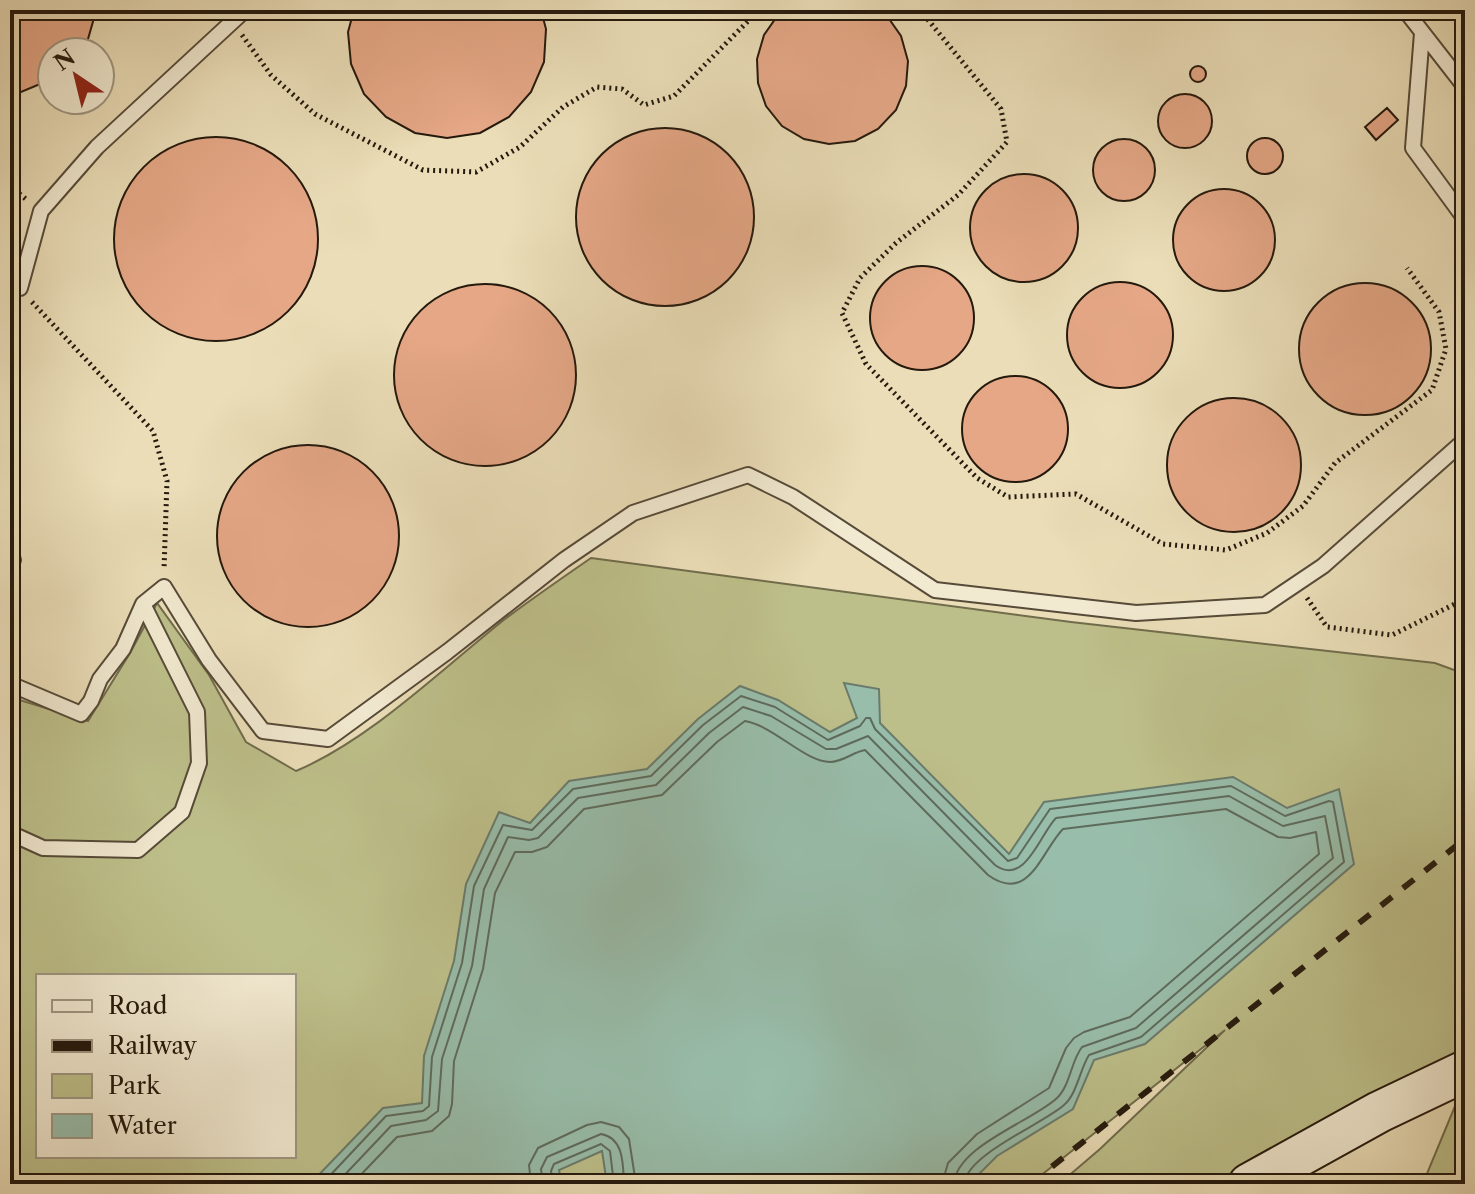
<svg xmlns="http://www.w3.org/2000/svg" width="1475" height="1194" font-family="'Libre Caslon Text',serif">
<rect width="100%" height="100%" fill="#eaddb7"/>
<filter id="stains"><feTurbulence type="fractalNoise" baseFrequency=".0025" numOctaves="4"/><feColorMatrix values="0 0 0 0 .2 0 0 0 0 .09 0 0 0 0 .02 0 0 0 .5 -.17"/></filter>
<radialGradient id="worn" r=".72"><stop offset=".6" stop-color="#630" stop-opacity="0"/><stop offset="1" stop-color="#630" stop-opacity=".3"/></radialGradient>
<path fill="#bdbf8a" stroke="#706c4c" stroke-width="2" fill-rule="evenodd" d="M591 558 1071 622 1435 663 1465 674V1071L1249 1184H1059L1100 1149 1225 1030 1030 1184H10V697L88 721 130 653 157 603 209 675 246 742 296 771C370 740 442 669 505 619 533 598 562 578 591 558ZM38 976H294V1156H38Z
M1465 1082V1184H1424L1426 1176Z"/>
<path fill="#98bdaa" stroke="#6a7b6b" stroke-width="2" d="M844 683 879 689 880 723 1009 854 1044 802 1233 777 1287 808 1339 789 1354 864 1145 1044 1094 1060 1073 1109 997 1156 969 1184H607L602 1151 559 1170 562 1184H310L383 1108 422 1103 424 1056 454 961 466 884 499 812 530 823 569 781 647 769 698 719 740 686 778 700 830 732 857 718Z"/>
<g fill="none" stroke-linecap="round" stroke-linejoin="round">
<path stroke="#5e6b5c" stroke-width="2" d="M322 1184 386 1116 423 1111 429 1106 432 1057 462 963 474 886 503 825 532 830 573 789 651 776 703 725 741 696 775 707 828 740 860 726 866 718H870L875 729 1008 861 1017 858 1050 809 1231 786 1285 816 1329 801 1333 802 1344 862 1141 1037 1089 1055C1080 1069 1077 1094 1064 1105 1043 1124 967 1154 964 1184
M336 1184 391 1126 426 1120 438 1111 442 1059 472 966 484 889 508 837 529 840 538 838 578 798 656 785 709 733 743 707 771 716 826 749H836L868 736 995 865C1025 887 1040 834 1056 818L1229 796 1283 826 1325 816 1333 858 1136 1028 1082 1047C1071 1061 1070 1086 1057 1098 1033 1121 956 1146 954 1184
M352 1184 397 1137 432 1131 449 1116 452 1104 454 1061 483 969 495 893 515 852H532L547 847 584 809 662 795 717 742 745 721C774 726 805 762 830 762 843 762 853 752 865 750L988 875C1029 905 1042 850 1063 829L1226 809 1278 837 1290 838 1316 832 1319 854 1130 1017 1084 1032 1074 1038 1066 1048 1049 1088 977 1134 948 1163 942 1184
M531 1184 529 1165 538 1148 587 1125 601 1122 619 1127 629 1139 636 1184
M543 1184 541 1169 547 1157 601 1134C624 1138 623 1164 624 1184
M553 1184 551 1171 554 1164 601 1144 610 1151 614 1184"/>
</g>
<path fill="#e5a786" stroke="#24190d" stroke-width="2" d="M10 10H96V11L88 39 80 52H52V79L21 92H10Z
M354 10H541L546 29 544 62 531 92 509 117 480 133 447 138 415 133 386 117 364 94 351 64 348 32Z
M785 10H879L887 16 901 36 908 61 906 86 896 110 878 129 855 141 829 144 804 139 782 126 766 106 758 83 757 59 764 35 778 15Z
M1190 74a8 8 0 1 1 16 0a8 8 0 1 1-16 0Z
M1158 121a27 27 0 1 1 54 0a27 27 0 1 1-54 0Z
M1387 108 1398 120 1376 140 1365 127Z
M576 217a89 89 0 1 1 178 0a89 89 0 1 1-178 0Z
M114 239a102 102 0 1 1 204 0a102 102 0 1 1-204 0Z
M1247 156a18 18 0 1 1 36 0a18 18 0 1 1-36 0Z
M1093 170a31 31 0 1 1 62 0a31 31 0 1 1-62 0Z
M970 228a54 54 0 1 1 108 0a54 54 0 1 1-108 0Z
M1173 240a51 51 0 1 1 102 0a51 51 0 1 1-102 0Z
M870 318a52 52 0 1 1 104 0a52 52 0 1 1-104 0Z
M1067 335a53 53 0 1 1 106 0a53 53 0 1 1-106 0Z
M1299 349a66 66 0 1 1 132 0a66 66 0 1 1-132 0Z
M394 375a91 91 0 1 1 182 0a91 91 0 1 1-182 0Z
M962 429a53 53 0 1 1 106 0a53 53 0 1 1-106 0Z
M1167 465a67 67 0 1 1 134 0a67 67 0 1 1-134 0Z
M217 536a91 91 0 1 1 182 0a91 91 0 1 1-182 0Z"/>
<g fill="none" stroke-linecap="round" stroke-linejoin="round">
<g stroke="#564a38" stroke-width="18">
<path id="lane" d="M1405 10 1465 87
M1422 33 1413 148 1465 219
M10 277 20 288 41 211 97 147 245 10
M10 556 13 560
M10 684 81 714 91 701 100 679 123 649 143 604 164 587 209 660 263 731 328 739 447 652 564 560 633 513 748 475 793 497 935 590 1136 613 1265 605 1323 566 1465 440
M10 833 43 848 138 850 182 812 199 763 197 712 143 604"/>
</g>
<g stroke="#24190d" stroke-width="44">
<path id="secondary" d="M1249 1184 1379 1112 1465 1071"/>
</g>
<path stroke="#24190d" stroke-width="5" stroke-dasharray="2 4" stroke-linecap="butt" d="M920 10 1001 109 1007 142 958 195 896 243 860 278 842 313 866 364 977 478 1008 497 1076 494 1163 544 1226 550 1267 533 1303 506 1335 463 1432 390 1446 349 1439 312 1407 268
M242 35 271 75 315 114 423 170 476 172 520 147 563 107 597 87 622 89 644 105 674 96 759 10
M10 186 27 200
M32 302 153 431 167 481 164 570
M1307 598 1327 627 1392 635 1465 599"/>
<use href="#lane" stroke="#f1e9d0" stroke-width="14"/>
<use href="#secondary" stroke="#f1e9d0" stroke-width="40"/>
<path stroke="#24190d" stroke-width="6" stroke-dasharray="14 14" stroke-linecap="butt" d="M1030 1184 1465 839"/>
</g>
<rect width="1475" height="1194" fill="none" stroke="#eaddb7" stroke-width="40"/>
<rect x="12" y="12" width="1451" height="1170" fill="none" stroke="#24190d" stroke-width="4"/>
<rect x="20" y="20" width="1435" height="1154" fill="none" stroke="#24190d" stroke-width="2"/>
<rect x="36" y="974" width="260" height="184" fill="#f1e9d0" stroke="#9f9682" stroke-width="2"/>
<rect x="52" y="1000" width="40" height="12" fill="#f1e9d0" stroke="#9f9682" stroke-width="2"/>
<text x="108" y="1014" font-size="24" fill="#24190d">Road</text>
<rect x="52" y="1040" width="40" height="12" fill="#24190d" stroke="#9f9682" stroke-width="2"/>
<text x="108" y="1054" font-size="24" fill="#24190d">Railway</text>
<rect x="52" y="1074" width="40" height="24" fill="#bdbf8a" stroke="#9f9682" stroke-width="2"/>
<text x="108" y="1094" font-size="24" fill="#24190d">Park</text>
<rect x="52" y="1114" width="40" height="24" fill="#98bdaa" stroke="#9f9682" stroke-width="2"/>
<text x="108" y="1134" font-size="24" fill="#24190d">Water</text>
<g transform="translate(76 76) rotate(325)"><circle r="38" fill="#f1e9d0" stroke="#9f9682" stroke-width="2"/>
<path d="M0-6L14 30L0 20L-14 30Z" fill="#8f2418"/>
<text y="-12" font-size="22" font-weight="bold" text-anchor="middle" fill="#24190d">N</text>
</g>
<rect width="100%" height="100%" filter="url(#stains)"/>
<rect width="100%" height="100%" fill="url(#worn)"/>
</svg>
